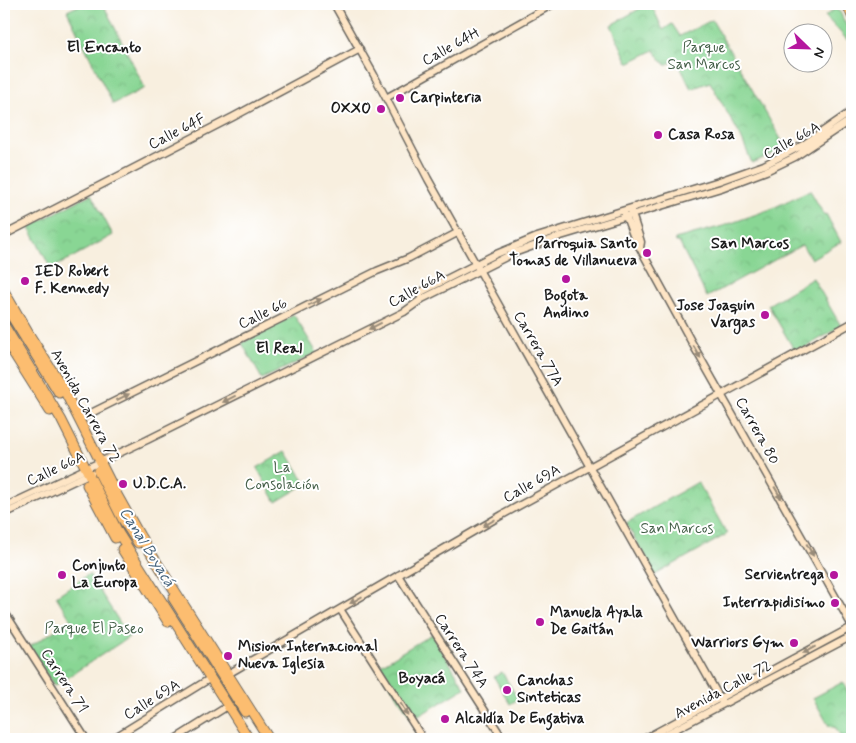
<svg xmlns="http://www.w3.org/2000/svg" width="856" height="743" font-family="Mynerve,sans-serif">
<defs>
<pattern id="park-crowns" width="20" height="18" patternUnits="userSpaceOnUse" patternTransform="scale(1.25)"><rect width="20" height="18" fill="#89d694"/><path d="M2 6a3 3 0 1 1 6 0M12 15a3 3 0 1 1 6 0" fill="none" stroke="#76b77f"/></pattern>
</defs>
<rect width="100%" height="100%" fill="#fff"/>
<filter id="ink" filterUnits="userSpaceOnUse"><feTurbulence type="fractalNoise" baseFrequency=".02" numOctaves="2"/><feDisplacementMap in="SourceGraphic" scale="10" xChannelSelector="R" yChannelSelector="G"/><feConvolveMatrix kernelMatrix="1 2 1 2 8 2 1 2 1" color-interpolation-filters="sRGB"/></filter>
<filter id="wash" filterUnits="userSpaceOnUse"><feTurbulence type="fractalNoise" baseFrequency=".0096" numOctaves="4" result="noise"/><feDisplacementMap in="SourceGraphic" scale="20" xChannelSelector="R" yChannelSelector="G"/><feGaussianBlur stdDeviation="1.12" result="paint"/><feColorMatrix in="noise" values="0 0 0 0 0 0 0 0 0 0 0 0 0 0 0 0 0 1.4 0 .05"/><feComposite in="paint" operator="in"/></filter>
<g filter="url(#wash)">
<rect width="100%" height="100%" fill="#f8efdf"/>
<path fill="#89d694" stroke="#527958" d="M830 6 840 12 852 38V45L825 16 833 11Z
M502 672 518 699 510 704 494 677Z"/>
<path fill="url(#park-crowns)" stroke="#527958" d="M82 4H103L145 88 113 104 67 11Z
M648 4H651L663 30 672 24 680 36 712 20 786 148 752 163 741 137 710 82 691 89 677 60 665 65 654 50 628 63 611 25Z
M810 190 824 215 826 214 841 242 811 259 802 245 707 297 679 242H676L675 239 723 226 771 209Z
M91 194 113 235 51 269 29 227Z
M813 278 841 326 796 353 768 305Z
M294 315 317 353 262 379 242 343Z
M286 451 306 484 276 502 257 468Z
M698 482 727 534 655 575 626 523Z
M89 574 129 637 54 686 29 647 71 620 56 596Z
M432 634 465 688 412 720 379 666Z
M843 682 852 700V739H842L836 728 829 726 813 698Z"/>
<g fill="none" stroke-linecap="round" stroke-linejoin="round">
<path stroke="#67a5d9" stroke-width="1" d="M4 316 11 328
M30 359 59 407
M120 526 250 733"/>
</g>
</g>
<g filter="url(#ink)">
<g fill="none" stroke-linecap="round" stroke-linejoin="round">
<g stroke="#696660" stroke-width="9">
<path id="secondary" d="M334 4 374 75 428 179 723 704
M386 98 553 4
M631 211 641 242 640 248
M625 214 636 243 640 248 692 343 852 626
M4 235 233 117 360 49
M422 299 419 293 494 255 537 237 719 181 764 165 803 145 852 111
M79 419 377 271 409 258 459 232
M4 507 147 440 404 312 422 299 514 253 561 236 721 188 766 171 795 157 852 119
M4 514 91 473
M398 575 503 739
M340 609 423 739
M4 611 86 739
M228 674 502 515 852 323
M112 739 206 681
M175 739 223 709
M644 739 852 627
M657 739 852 636"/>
</g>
<g stroke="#696660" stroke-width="10">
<path id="primary" d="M846 4 852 17"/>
</g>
<g stroke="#696660" stroke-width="11">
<path id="highway" d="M4 291 30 336 63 388 116 493 140 536 269 739
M4 304 59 393
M4 325 61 419 119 534 249 739
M9 346 50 411
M98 471 122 518 138 543
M87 485 115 538
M122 549 168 622
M173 598 245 712"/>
</g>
<use href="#secondary" stroke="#fee5c5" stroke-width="6"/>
<use href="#primary" stroke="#fcbd6f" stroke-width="8"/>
<use href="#highway" stroke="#fcbd6f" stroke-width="9"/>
</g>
<defs><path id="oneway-solid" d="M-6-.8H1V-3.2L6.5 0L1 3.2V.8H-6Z" transform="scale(1.25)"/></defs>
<g fill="#988b79">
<use href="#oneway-solid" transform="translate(315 302) rotate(-26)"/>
<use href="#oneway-solid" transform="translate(375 326) rotate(153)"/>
<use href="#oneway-solid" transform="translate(697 352) rotate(59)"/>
<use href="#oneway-solid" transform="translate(123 397) rotate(-26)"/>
<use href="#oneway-solid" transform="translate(229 399) rotate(153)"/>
<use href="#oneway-solid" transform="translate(778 493) rotate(60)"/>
<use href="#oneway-solid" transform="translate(489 523) rotate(150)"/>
<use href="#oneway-solid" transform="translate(810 550) rotate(61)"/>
<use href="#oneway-solid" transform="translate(356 600) rotate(150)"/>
<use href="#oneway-solid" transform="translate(809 650) rotate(152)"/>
<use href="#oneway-solid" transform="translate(404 709) rotate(58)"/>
</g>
</g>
<g fill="#b5179e" stroke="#fff" stroke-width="2">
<circle cx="400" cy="98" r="5"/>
<circle cx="381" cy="109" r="5"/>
<circle cx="658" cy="135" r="5"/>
<circle cx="647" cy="253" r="5"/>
<circle cx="566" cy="279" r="5"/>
<circle cx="25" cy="281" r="5"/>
<circle cx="765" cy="315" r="5"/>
<circle cx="123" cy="484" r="5"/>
<circle cx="62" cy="575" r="5"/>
<circle cx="834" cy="575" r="5"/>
<circle cx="835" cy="603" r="5"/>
<circle cx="540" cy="622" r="5"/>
<circle cx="794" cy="643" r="5"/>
<circle cx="228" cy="656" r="5"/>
<circle cx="507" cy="690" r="5"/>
<circle cx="445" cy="719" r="5"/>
</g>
<g text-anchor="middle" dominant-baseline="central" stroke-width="4" stroke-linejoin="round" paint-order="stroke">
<g font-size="15" fill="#1c1c1c" stroke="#fff">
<text transform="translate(451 47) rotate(-29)">Calle 64H</text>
<text transform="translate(177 132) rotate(-27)">Calle 64F</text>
<text transform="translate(792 141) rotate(-29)">Calle 66A</text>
<text transform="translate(417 289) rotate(-29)">Calle 66A</text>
<text transform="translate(263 314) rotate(-26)">Calle 66</text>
<text transform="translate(538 349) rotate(60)">Carrera 77A</text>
<text transform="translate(85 406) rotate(61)">Avenida Carrera 72</text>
<text transform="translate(757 431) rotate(61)">Carrera 80</text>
<text transform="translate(56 469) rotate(-25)">Calle 66A</text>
<text transform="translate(532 484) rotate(-29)">Calle 69A</text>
<text transform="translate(461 651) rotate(57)">Carrera 74A</text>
<text transform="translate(64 681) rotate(57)">Carrera 71</text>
<text transform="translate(723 690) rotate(-28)">Avenida Calle 72</text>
<text transform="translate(152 700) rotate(-32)">Calle 69A</text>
</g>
<g font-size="15" fill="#425d46" stroke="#fff">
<text x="704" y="48">Parque<tspan x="704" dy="17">San Marcos</tspan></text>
<text x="282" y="468">La<tspan x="282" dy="17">Consolación</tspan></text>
<text x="677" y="529">San Marcos</text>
<text x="94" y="629">Parque El Paseo</text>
</g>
<g font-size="15" font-weight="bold" fill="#1c1c1c" stroke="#fff" text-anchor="start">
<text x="410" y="98">Carpinteria</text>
<text x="371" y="109" text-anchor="end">OXXO</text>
<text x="668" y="135">Casa Rosa</text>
<text x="637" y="244" text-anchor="end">Parroquia Santo<tspan x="637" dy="17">Tomas de Villanueva</tspan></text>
<text x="35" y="272">IED Robert<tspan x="35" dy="17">F. Kennedy</tspan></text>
<text x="566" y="296" text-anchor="middle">Bogota<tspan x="566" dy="17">Andino</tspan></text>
<text x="755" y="306" text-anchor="end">Jose Joaquin<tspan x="755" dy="17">Vargas</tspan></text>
<text x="133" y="484">U.D.C.A.</text>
<text x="72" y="566">Conjunto<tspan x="72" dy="17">La Europa</tspan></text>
<text x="824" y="575" text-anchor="end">Servientrega</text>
<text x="825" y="603" text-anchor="end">Interrapidisimo</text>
<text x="550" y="613">Manuela Ayala<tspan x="550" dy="17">De Gaitán</tspan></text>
<text x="784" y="643" text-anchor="end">Warriors Gym</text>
<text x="238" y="647">Mision Internacional<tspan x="238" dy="17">Nueva Iglesia</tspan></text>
<text x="517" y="681">Canchas<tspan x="517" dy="17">Sinteticas</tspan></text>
<text x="455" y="719">Alcaldía De Engativa</text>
</g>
<g font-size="16" font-weight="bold" fill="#1c1c1c" stroke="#fff">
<text x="104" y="47">El Encanto</text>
<text x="750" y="243">San Marcos</text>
<text x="279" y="348">El Real</text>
<text x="422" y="678">Boyacá</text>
</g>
<g font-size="16" font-style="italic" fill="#42607a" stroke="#fff">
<text transform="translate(147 547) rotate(58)">Canal Boyacá</text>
</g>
</g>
<rect width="856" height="743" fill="none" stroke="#fff" stroke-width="20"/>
<g transform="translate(808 48) rotate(113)"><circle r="24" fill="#ffffff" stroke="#a4a4a4"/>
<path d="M0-4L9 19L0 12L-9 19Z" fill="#b5179e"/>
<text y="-8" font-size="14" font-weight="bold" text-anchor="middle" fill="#1c1c1c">N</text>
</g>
</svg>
